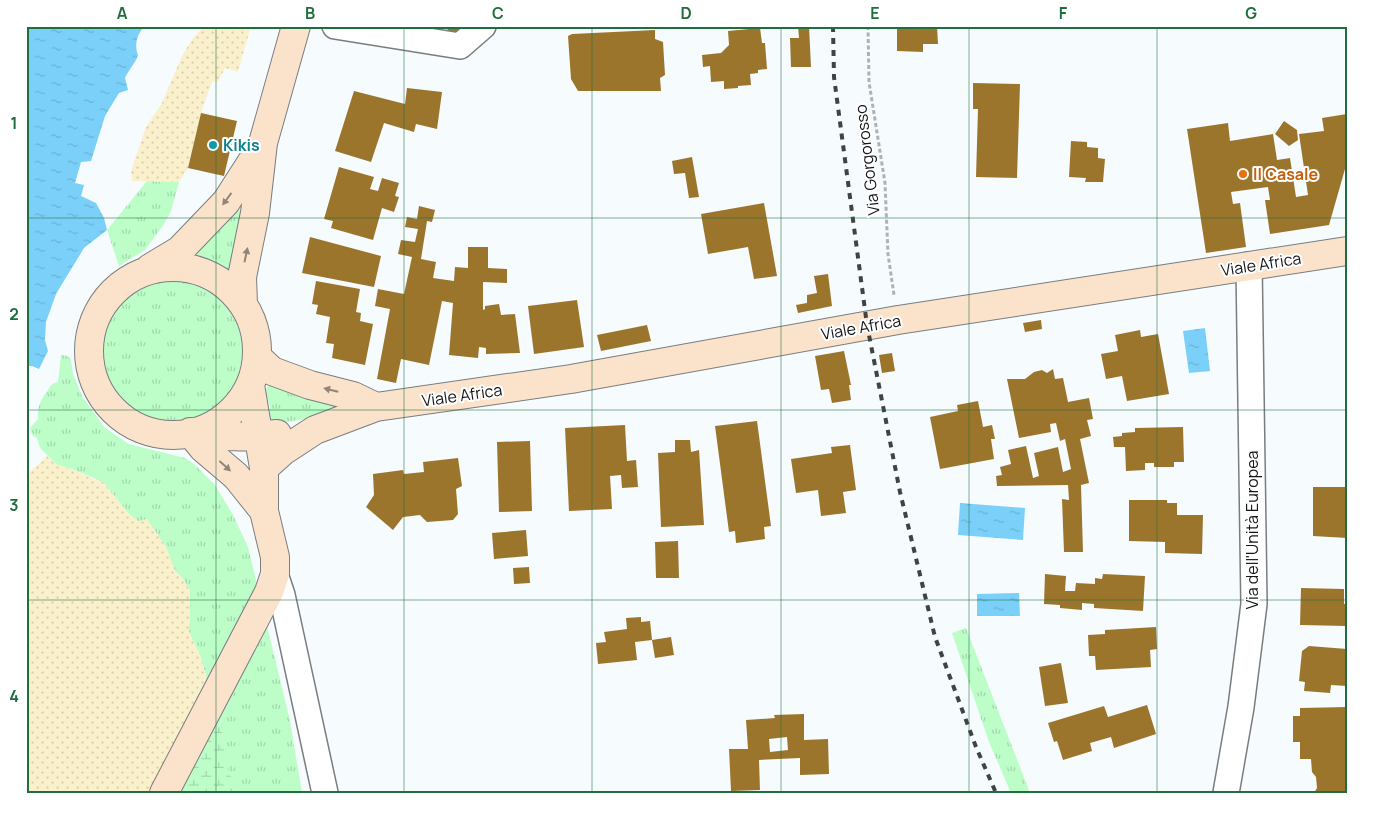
<svg xmlns="http://www.w3.org/2000/svg" width="1373" height="819" font-family="Manrope,sans-serif">
<defs>
<pattern id="grass-tufts" width="24" height="20" patternUnits="userSpaceOnUse" patternTransform="scale(1.25)"><rect width="24" height="20" fill="#bcfdc8"/><path d="M3 7l-1-3M5 7V3M7 7l1-3M15 17l-1-3M17 17v-4M19 17l1-3" fill="none" stroke="#a1d8ab"/></pattern>
<pattern id="wetland-marsh" width="20" height="14" patternUnits="userSpaceOnUse" patternTransform="scale(1.25)"><rect width="20" height="14" fill="#bcfdc8"/><path d="M1 5h8M5 5V1M11 12h8M15 12V8" fill="none" stroke="#a1d8ab"/></pattern>
<pattern id="sand-dots" width="8" height="8" patternUnits="userSpaceOnUse" patternTransform="scale(1.25)"><rect width="8" height="8" fill="#faf0cb"/><path d="M2 2h.1M6 6h.1" fill="none" stroke="#d5cdae" stroke-width="1.8" stroke-linecap="round"/></pattern>
<pattern id="water-ripples" width="26" height="14" patternUnits="userSpaceOnUse" patternTransform="scale(1.25)"><rect width="26" height="14" fill="#7bd0f9"/><path d="M2 4q2-2 4 0t4 0M15 11q2-2 4 0t4 0" fill="none" stroke="#69b2d5"/></pattern>
</defs>
<rect width="100%" height="100%" fill="#f6fbfe"/>
<path fill="url(#grass-tufts)" d="M147 181 179 182 171 211 164 224 145 250 119 266 107 230Z
M239 209 242 213 231 265 228 269C216 266 210 258 197 257L196 253 224 226Z
M100 351a71 71 0 1 1 142 0a71 71 0 1 1-142 0Z
M61 355 68 356 71 360 73 374 82 396 105 428 129 444 185 458 195 465 215 485 233 515 248 547 290 721 302 793H243L229 775 222 733 201 658 189 632 190 591 183 579 175 571 166 547 128 513 103 482 72 469 57 465 40 448 37 438 32 435 30 428 38 419C37 402 44 397 52 384L58 382Z
M272 384 293 394 331 403 337 407 331 415 274 424 270 422V406L265 391 268 385Z
M966 628 1030 793H1011L989 742 952 633Z"/>
<path fill="url(#wetland-marsh)" d="M213 701 222 733 229 774 243 793H171Z"/>
<path fill="url(#sand-dots)" d="M204 26H251L238 72 225 68 218 82 212 81 201 113 188 168 179 182 132 181 131 171 146 127 162 103 182 56 193 38Z
M47 456 57 465 72 469 91 478 103 482 128 513 138 521 147 519 166 547 175 571 183 579 190 591 189 632 201 658 213 701 171 793H26V486L29 473Z"/>
<path fill="url(#water-ripples)" d="M26 26H169L144 27C137 34 134 45 138 55 135 64 129 69 125 78L128 90 119 93 105 116 91 161 81 162 75 183 84 185 81 196 96 203 104 218 107 230 84 248 56 294 46 322 45 340 48 351 39 369 32 366H26Z
M1205 328 1210 371 1189 373 1183 331Z
M960 503 1025 508 1023 540 958 535Z
M1019 593 1020 616H977V594Z"/>
<path fill="#9c752d" fill-rule="evenodd" d="M448 26H469L461 35 447 33Z
M798 26H809L811 67H791L790 38H799Z
M897 26H937L938 44H923V52L897 51Z
M760 28 762 43H765L767 69 758 70V73L750 74 751 85 738 86V88L724 89V81L711 82 710 66 703 67 702 55 721 53 729 45 728 31Z
M655 30V39L663 42 665 75 660 78 661 91H578L571 79 568 36 572 34Z
M973 83 1020 84 1017 178 976 177 978 109H973Z
M407 88 442 92 437 129 416 124 414 132 384 123 371 162 335 151 354 91 405 104Z
M201 113 237 121 224 176 188 168Z
M1347 114V162L1329 225 1270 234 1265 200H1270L1268 187 1231 192 1233 204 1240 203 1246 247 1206 253 1187 129 1228 123 1230 141 1273 134 1277 160 1290 158 1296 197 1308 195 1299 134 1324 131 1322 118Z
M1284 121 1297 130 1298 140 1289 146 1275 134Z
M1071 141 1087 142V147L1098 148V158L1105 159 1103 182H1085L1086 178 1069 177Z
M692 157 699 197 689 198 685 173 674 174 672 161Z
M339 167 374 177 370 189 378 191 382 178 399 183 395 196 399 197 394 212 382 208 373 240 331 228 333 221 324 219Z
M764 203 777 276 754 279 748 247 708 254 701 214Z
M419 206 435 210 432 222 427 221 421 259 436 262 433 278 454 281 455 267 468 268V247H488V268L507 269V283L483 282V310L485 309V306L499 304 501 315 515 314 520 353 486 354V348L479 347 478 358 449 355 453 303 442 301 429 365 401 359 396 383 377 379 390 309 375 306 378 289 404 294 412 257 398 254 401 240 415 242 418 229 405 227 407 217 417 219Z
M310 237 381 256 374 287 302 273Z
M828 274 832 306 798 313 796 305 807 303V295L817 293 814 276Z
M316 281 360 289 356 312 361 313 360 321 373 324 365 365 332 358 334 344 326 343 330 317 316 314 318 305 312 304Z
M577 300 584 347 534 354 528 306Z
M1041 320 1042 329 1025 332 1023 323Z
M647 325 651 341 601 351 597 335Z
M1140 330 1141 337 1158 334 1169 394 1127 401 1122 376 1106 379 1101 354 1118 351 1115 335Z
M844 351 851 385H849L851 400 832 403 829 389 821 390 815 356Z
M892 353 895 371 882 373 879 355Z
M1053 369 1055 379 1063 378 1068 402 1089 398 1093 419 1087 420 1091 436 1080 439 1089 483 1081 485 1083 552H1064L1062 499 1069 500 1068 485 997 486 996 476 1002 475 1000 467 1011 464 1008 450 1026 446 1033 478 1039 476 1034 453 1058 447 1063 472 1071 469 1065 439 1060 441 1056 423 1050 424 1051 432 1019 438 1007 379H1025L1034 372 1042 370 1047 373Z
M978 401 983 427 992 425 995 439H991L994 459 940 469 930 417 958 411 957 405Z
M757 421 771 526 764 527 765 539 736 543 735 531 729 532 715 426Z
M625 425 627 461 636 460 638 487 622 488 621 475 610 476 612 509 569 511 565 428Z
M1183 427 1184 462H1174V467H1154V463H1145V470L1126 471 1125 447H1114L1113 437 1122 436V433L1135 432V428Z
M675 440H690L691 452 699 450 704 525 661 527 658 453 675 452Z
M530 441 532 511 499 512 497 442Z
M850 445 856 490 843 492 846 513 821 516 818 490 796 493 791 459 832 453 831 447Z
M458 458 462 486 456 489 458 514 453 520 427 522 420 515 403 517 393 530 366 507 374 495 373 474 403 470 404 474 424 472 423 462Z
M1313 487H1347V538L1313 536Z
M1129 500H1167V503H1177V515H1203L1202 554 1165 553V542L1129 541Z
M526 530 528 556 494 559 492 533Z
M678 541 679 578H656L655 542Z
M529 567 530 583 514 584 513 568Z
M1045 574 1066 576 1065 591H1075L1076 583 1095 584V578L1102 579 1103 574 1145 576 1143 611 1094 608V604L1082 603V610L1060 608V605L1044 604Z
M1301 588 1344 589V604H1347V626L1300 625Z
M641 617V622L650 621 652 640 635 642 637 660 598 664 596 643 606 642 604 632 627 629 626 618Z
M1156 627 1157 649 1150 650 1151 667 1096 670 1095 656H1089L1088 635 1105 634V630Z
M671 637 674 655 655 658 652 640Z
M1309 646 1347 649V686L1331 685 1330 693 1304 691 1305 682 1299 681 1302 651Z
M1061 663 1068 703 1045 706 1039 667Z
M1147 705 1156 734 1114 748 1111 737 1090 743 1092 751 1063 760 1057 741 1054 742 1048 723 1104 706 1108 717Z
M1347 707V793H1314L1317 788 1316 777 1312 772 1311 759H1300V742H1293V716H1300V708Z
M804 714V740L828 739 829 774 800 775V758L759 760 760 790 731 791 729 749H748L746 720 775 718 774 715ZM787 737 788 750 770 752 769 739Z"/>
<g fill="none" stroke-linecap="round" stroke-linejoin="round">
<g stroke="#797d80" stroke-width="28">
<path id="minor" d="M335 26 460 46 483 26
M275 574 282 595 325 793
M1226 793 1241 707 1254 604 1249 265"/>
</g>
<g stroke="#797d80" stroke-width="30">
<path id="secondary" d="M89 351a84 84 0 1 1 168 0a84 84 0 1 1-168 0Z
M150 268 180 250 226 202 260 149
M243 303 242 277 255 213 263 143 296 26
M257 357 272 371 310 385 353 396 376 407
M190 432 203 448 236 476 264 511
M197 432C224 438 249 437 277 434
M264 468 283 451 315 430 376 407 571 379 898 320 1347 251
M164 793 269 592 275 574V557L264 511V468L250 385"/>
</g>
<path stroke="#adb2b4" stroke-width="3" stroke-dasharray="4 2.5" stroke-linecap="butt" d="M868 26 869 82 885 183 888 254 894 295"/>
<use href="#minor" stroke="#fff" stroke-width="25"/>
<use href="#secondary" stroke="#fbe2ca" stroke-width="28"/>
<path stroke="#404344" stroke-width="4" stroke-dasharray="6 6" stroke-linecap="butt" d="M833 26 834 77 867 325 900 492 935 637 976 747 996 793"/>
</g>
<defs><path id="oneway-solid" d="M-6-.8H1V-3.2L6.5 0L1 3.2V.8H-6Z" transform="scale(1.25)"/></defs>
<g fill="#938679">
<use href="#oneway-solid" transform="translate(227 199) rotate(126)"/>
<use href="#oneway-solid" transform="translate(246 255) rotate(-78)"/>
<use href="#oneway-solid" transform="translate(331 390) rotate(-166)"/>
<use href="#oneway-solid" transform="translate(225 466) rotate(42)"/>
</g>
<path fill="none" stroke="#1f6e3e" stroke-width="1" stroke-opacity="0.55" d="M216 26V793M404 26V793M592 26V793M781 26V793M969 26V793M1157 26V793M26 218H1347M26 410H1347M26 600H1347"/>
<circle fill="#0f9aa8" stroke="#fff" stroke-width="2" cx="213" cy="145" r="5"/>
<circle fill="#e8710a" stroke="#fff" stroke-width="2" cx="1243" cy="174" r="5"/>
<g text-anchor="middle" dominant-baseline="central" stroke-width="4" stroke-linejoin="round" paint-order="stroke">
<g font-size="16" font-weight="bold" fill="#0d838f" stroke="#fff" text-anchor="start">
<text x="223" y="145">Kikis</text>
</g>
<g font-size="16" fill="#131516" stroke="#fff">
<text transform="translate(867 160) rotate(-97)">Via Gorgorosso</text>
<text transform="translate(1261 264) rotate(-9)">Viale Africa</text>
<text transform="translate(861 327) rotate(-10)">Viale Africa</text>
<text transform="translate(462 395) rotate(-8)">Viale Africa</text>
<text transform="translate(1252 530) rotate(-90)">Via dell'Unità Europea</text>
</g>
<g font-size="16" font-weight="bold" fill="#c56008" stroke="#fff" text-anchor="start">
<text x="1253" y="174">Il Casale</text>
</g>
</g>
<rect width="1373" height="819" fill="none" stroke="#ffffff" stroke-width="55"/>
<rect x="28" y="28" width="1318" height="764" fill="none" stroke="#1f6e3e" stroke-width="2"/>
<g font-size="16" text-anchor="middle" font-weight="bold" fill="#1f6e3e">
<text x="122" y="19">A</text>
<text x="310" y="19">B</text>
<text x="498" y="19">C</text>
<text x="686" y="19">D</text>
<text x="875" y="19">E</text>
<text x="1063" y="19">F</text>
<text x="1251" y="19">G</text>
<text x="14" y="129">1</text>
<text x="14" y="320">2</text>
<text x="14" y="511">3</text>
<text x="14" y="702">4</text>
</g>
</svg>
